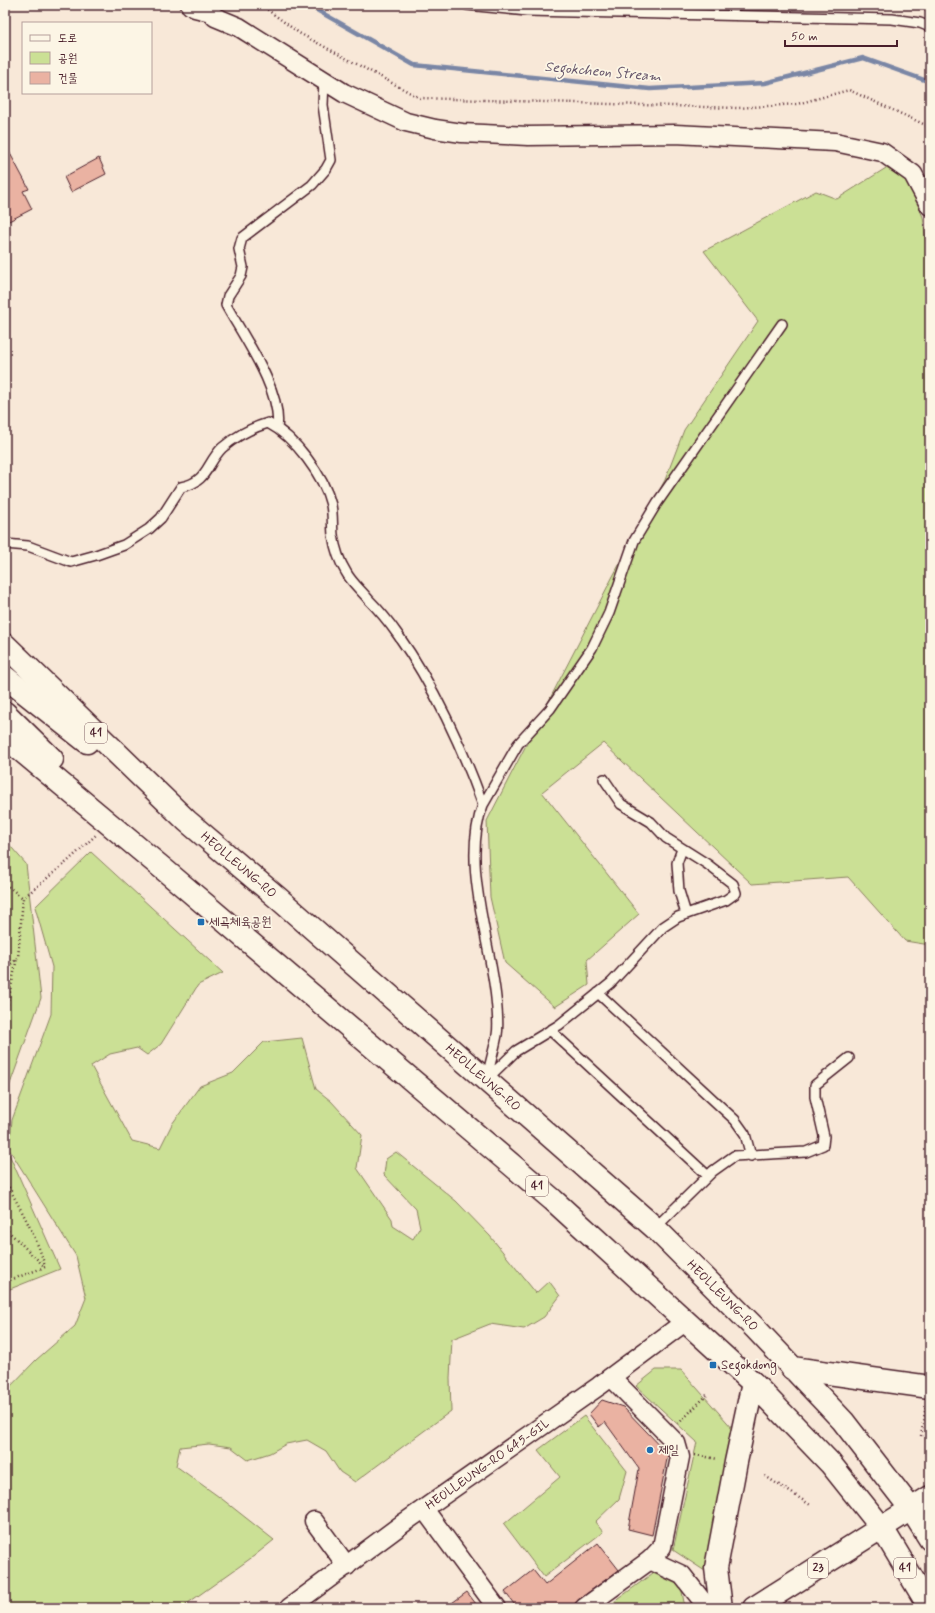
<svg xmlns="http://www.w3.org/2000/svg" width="935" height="1613" font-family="Mynerve,'Poor Story',sans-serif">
<rect width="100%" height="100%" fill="#f8e8d8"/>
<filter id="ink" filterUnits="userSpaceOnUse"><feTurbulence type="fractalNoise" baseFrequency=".025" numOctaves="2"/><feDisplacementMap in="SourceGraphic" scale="8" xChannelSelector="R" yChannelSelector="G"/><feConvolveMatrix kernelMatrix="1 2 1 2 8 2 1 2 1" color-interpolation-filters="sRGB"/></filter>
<g filter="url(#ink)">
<path fill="#cbe095" stroke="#8a8060" d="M886 168 908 181 923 217 930 272V945L905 941 848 877 752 884 603 743 542 792 639 914 587 960 589 985 555 1007 505 963 490 897 487 821 612 578 665 480 684 430 758 321 704 251 816 191 837 199Z
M5 840 26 864 41 998 5 1098Z
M91 852 223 973 198 985 161 1044 147 1055 137 1048 110 1054 91 1066 132 1141 160 1148 172 1124 200 1086 233 1073 264 1042 302 1038 316 1089 331 1101 362 1135 357 1168 392 1219 393 1226 413 1239 420 1227 416 1209 384 1175 386 1159 396 1152 456 1201 490 1236 536 1293 549 1281 560 1296 544 1317 524 1329 490 1324 452 1339 450 1378 451 1411 355 1482 340 1472 326 1451 307 1440 286 1444 270 1453 248 1460 231 1447 209 1444 180 1447 176 1466 222 1499 274 1540 254 1556 181 1608H5V1392L36 1360 75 1326 86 1298 76 1256 9 1149 12 1120 51 1014 52 967 35 907Z
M5 1145 60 1269 5 1291Z
M656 1370H681L734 1430 708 1573 673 1550 697 1442 636 1386Z
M584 1416 627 1471 619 1499 595 1522 603 1532 544 1577 504 1524 560 1477 538 1450Z
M653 1573 681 1586 685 1608H606Z"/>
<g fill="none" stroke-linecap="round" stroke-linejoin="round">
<path stroke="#7a86a5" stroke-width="4.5" d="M308 5 414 65 650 89 765 83 863 58 930 82"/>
</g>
<path fill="#eab2a2" stroke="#4a1f2b" d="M5 144 29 189 23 191 32 209 5 223Z
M99 158 106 174 71 192 64 177Z
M602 1400 623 1407 668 1454 652 1535 628 1529 639 1469 605 1422 599 1427 589 1414Z
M598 1543 619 1570 578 1600 571 1608H517L505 1592 533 1570 545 1585Z
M467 1592 479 1608H445Z"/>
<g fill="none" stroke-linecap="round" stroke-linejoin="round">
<g stroke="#4a1f2b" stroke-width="12">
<path id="lane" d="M467 5 527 11 892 19 920 23 930 27
M277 428C283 392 243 336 226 305L228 296 241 276 243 267 239 249 242 238 312 185 326 169 331 160 323 105 324 80
M5 544 28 546 71 562 96 555 124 545 149 529 161 518 181 487C208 482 206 464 222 448 236 436 251 428 268 423 295 437 324 476 331 505 333 515 332 525 333 535 335 548 339 561 346 572 351 582 362 591 369 600 380 611 389 622 398 635 433 684 463 749 483 805
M682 849 677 863 679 891 686 914
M598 993 735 1120 745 1134 751 1156
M550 1030 708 1176
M486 1080C490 1065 494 1050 497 1035 499 1024 497 1009 496 998 490 939 461 862 483 805L518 744 550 709 592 648 609 613 634 541 657 503 782 324
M486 1080 516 1051 559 1025 611 983 663 927 678 917 726 900 736 893 733 884 707 864 666 838 651 822 621 804 604 779
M655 1228 713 1171 734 1156 806 1152 823 1145 824 1136 815 1097V1085L849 1058"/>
</g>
<g stroke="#4a1f2b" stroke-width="21">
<g id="street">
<path d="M190 5 195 8 211 12 215 17 239 27 344 93 406 122 435 129 462 133 528 136 675 134 835 142 882 152 913 174 930 206"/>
<path d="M611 1377 676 1443 680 1457 662 1547 650 1560 682 1575 708 1608"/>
<path d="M424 1509 497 1608"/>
<path d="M314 1521 347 1566"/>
<path id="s1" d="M289 1608 405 1522 599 1386 686 1321"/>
<path d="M584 1608 650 1560"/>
</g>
</g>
<g stroke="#4a1f2b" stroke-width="25">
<g id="primary">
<path id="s2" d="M5 645 187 821 279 899 655 1228 755 1328 843 1421 911 1509 930 1539"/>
<path d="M5 677 87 742"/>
<path d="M5 713 52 759"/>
<path d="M5 737 167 872 553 1200 753 1383 830 1463 882 1528 930 1608"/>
<path d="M792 1368 930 1387"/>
<path d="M721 1608 716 1568 736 1462 753 1383"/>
<path d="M754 1608 930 1497"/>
</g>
</g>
<path stroke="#4a1f2b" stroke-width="2.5" stroke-dasharray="1 3" stroke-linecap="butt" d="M261 5 299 33 420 98 738 108 797 104 849 90 930 127
M5 884 23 898
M5 969 18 958 23 898 68 861 96 835
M5 1016 17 958
M5 1180C20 1209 37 1236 45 1267L5 1282
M5 1228 45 1267
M678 1424 709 1393
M921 1436 926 1405
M695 1455 718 1459
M765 1476 812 1506
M881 1608V1607"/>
<use href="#lane" stroke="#fcf5e5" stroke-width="9"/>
<use href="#street" stroke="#fcf5e5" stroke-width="18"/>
<use href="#primary" stroke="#fcf5e5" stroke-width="22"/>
</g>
</g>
<g fill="#1f6fb2" stroke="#fcf5e5" stroke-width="1.5">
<rect x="197" y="918" width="8" height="8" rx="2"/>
<rect x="709" y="1361" width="8" height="8" rx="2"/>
<circle cx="650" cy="1450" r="4"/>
</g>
<g text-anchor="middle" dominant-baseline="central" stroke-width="3.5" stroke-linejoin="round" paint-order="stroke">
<g fill="#fcf5e5" stroke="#7f5f63" stroke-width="1">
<rect x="85" y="723" width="22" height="20" rx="3"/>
<rect x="526" y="1176" width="22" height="20" rx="3"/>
<rect x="808" y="1558" width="20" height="20" rx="3"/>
<rect x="894" y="1558" width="22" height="20" rx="3"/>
</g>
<g font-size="12" font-weight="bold" fill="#4a1f2b">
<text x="96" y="733">41</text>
<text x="537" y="1186">41</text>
<text x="818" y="1568">23</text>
<text x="905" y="1568">41</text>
</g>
<g font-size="13" fill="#4a1f2b" stroke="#fcf5e5">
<text stroke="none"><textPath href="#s2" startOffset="321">HEOLLEUNG-RO</textPath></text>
<text stroke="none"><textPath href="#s2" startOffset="645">HEOLLEUNG-RO</textPath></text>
<text stroke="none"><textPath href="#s2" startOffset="969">HEOLLEUNG-RO</textPath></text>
<text stroke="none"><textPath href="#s1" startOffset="245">HEOLLEUNG-RO 645-GIL</textPath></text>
</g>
<g font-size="13" fill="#4a1f2b" stroke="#fcf5e5" text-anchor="start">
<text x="209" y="922">세곡체육공원</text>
<text x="721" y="1365">Segokdong</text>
<text x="658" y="1450">제일</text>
</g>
<g font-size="14" font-style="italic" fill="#625268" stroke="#fcf5e5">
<text transform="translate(603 72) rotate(5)">Segokcheon Stream</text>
</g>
</g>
<rect width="935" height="1613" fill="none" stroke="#fcf5e5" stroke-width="20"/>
<rect x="10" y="10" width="915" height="1593" fill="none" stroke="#4a1f2b" stroke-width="1.5" filter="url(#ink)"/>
<rect x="22" y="22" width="130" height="72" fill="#fcf5e5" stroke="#b59f9b"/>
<rect x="30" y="35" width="20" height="6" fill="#fcf5e5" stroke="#b59f9b"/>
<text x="58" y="42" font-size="12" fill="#4a1f2b">도로</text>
<rect x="30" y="52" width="20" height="12" fill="#cbe095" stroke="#b59f9b"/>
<text x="58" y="62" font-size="12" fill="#4a1f2b">공원</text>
<rect x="30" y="72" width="20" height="12" fill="#eab2a2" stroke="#b59f9b"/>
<text x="58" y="82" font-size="12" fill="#4a1f2b">건물</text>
<path d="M785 40v6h112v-6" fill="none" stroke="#4a1f2b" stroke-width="2"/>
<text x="791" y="40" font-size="12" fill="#4a1f2b" stroke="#fcf5e5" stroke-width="3" paint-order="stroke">50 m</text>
</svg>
